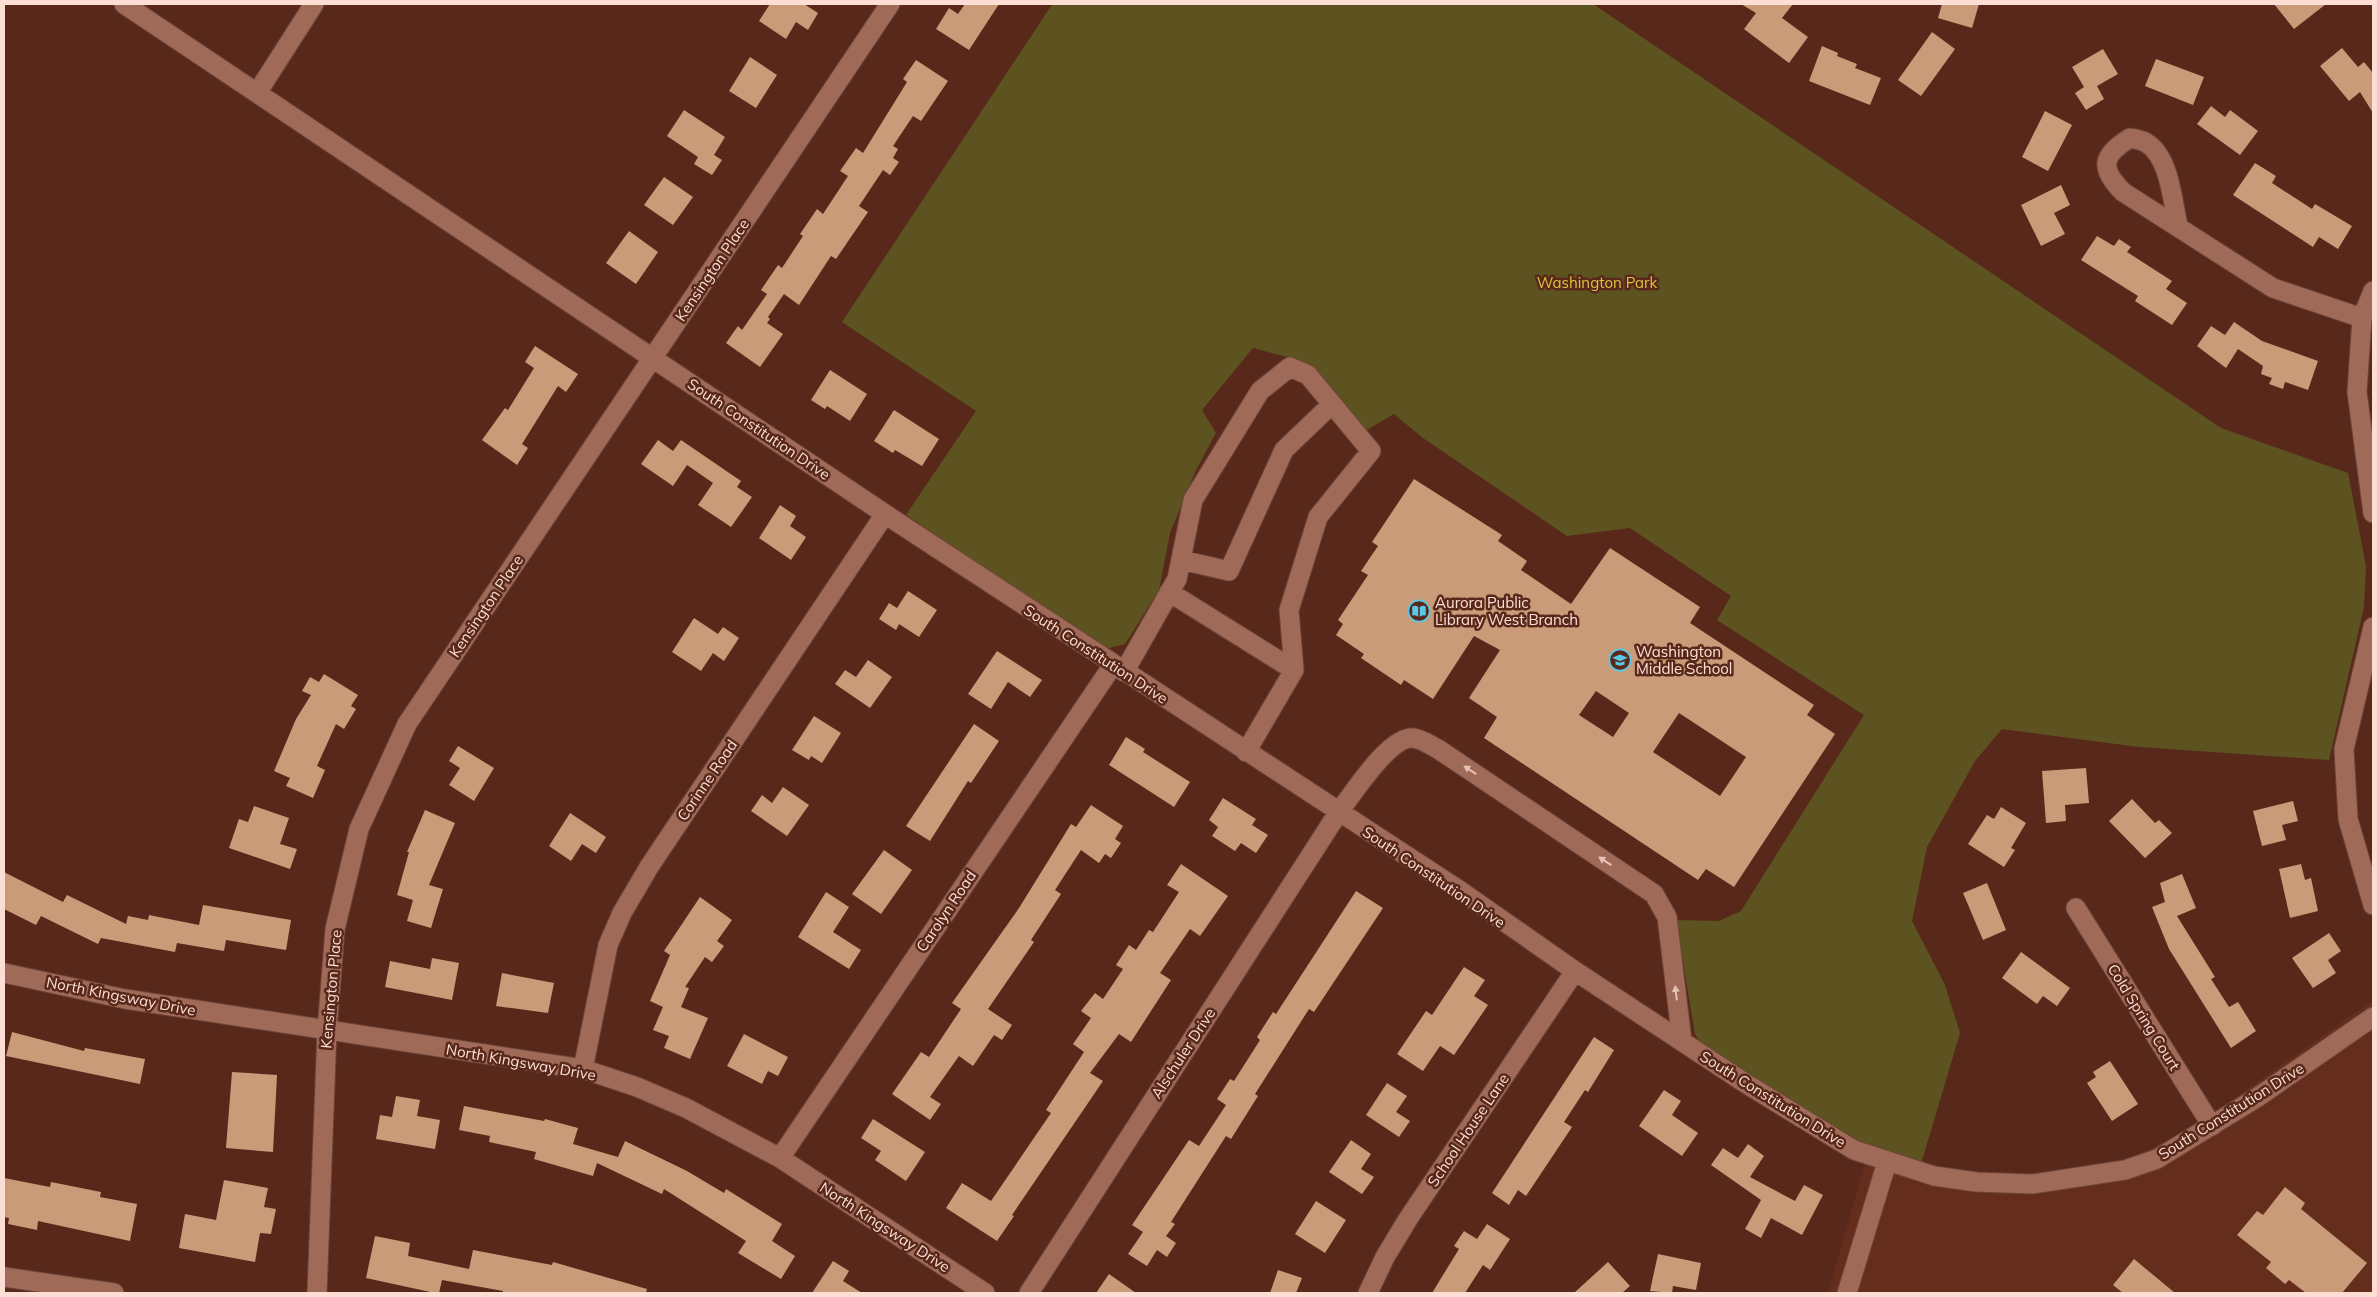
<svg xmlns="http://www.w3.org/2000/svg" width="2377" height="1297" font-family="Mulish,sans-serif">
<rect width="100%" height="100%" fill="#58291a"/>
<path fill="#642d1c" d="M2373 1000V1293H1828L1870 1146 1921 1164 1982 1173H2055L2110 1166 2184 1134Z"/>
<path fill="#5d5321" d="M1055 4H1593L2221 428 2348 473 2366 566 2364 607 2329 760 2139 747 2002 729 1975 761 1927 847 1912 921 1945 985 1960 1033 1921 1164 1858 1141 1777 1095 1706 1051 1695 1034 1676 920 1719 921 1741 911 1864 715 1717 620 1731 596 1630 528 1567 536 1423 438 1394 414 1360 434 1318 373 1299 360 1253 348 1202 410 1216 433 1196 470 1170 533 1159 590 1125 644 1106 649 906 515 976 411 842 322 1051 6Z"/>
<path fill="#ca9b78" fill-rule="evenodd" d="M770 4H804L818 13 808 30 796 22 786 39 759 21Z
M965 4H999L969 50 936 29 949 8 958 14Z
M1741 4H1793L1782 18 1808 37 1789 63 1744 29 1756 13Z
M1942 4H1979L1972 28 1938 18Z
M2274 4H2326L2294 29Z
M1932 32 1955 49 1921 96 1898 80Z
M1822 46 1838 53 1837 56 1857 64 1855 68 1881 78 1870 105 1809 81Z
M2342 48 2358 67 2364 62 2373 73V113L2360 92 2349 101 2320 66Z
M2103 49 2118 74 2097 86 2104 99 2086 110 2075 93 2084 87 2072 67Z
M750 57 777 75 756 108 729 91Z
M2156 59 2204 77 2193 105 2145 86Z
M916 60 948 81 921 121 913 116 893 146 898 149 893 158 899 162 890 175 883 170 859 206 868 212 836 259 831 256 799 305 784 294 768 317 770 319 767 323 783 334 760 367 726 343 738 326 742 330 767 294 761 290 778 265 782 268 803 236 800 234 817 209 823 214 848 176 840 171 856 148 863 153 907 82 903 79Z
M2211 106 2225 117 2230 110 2258 131 2240 155 2197 124Z
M684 110 725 137 714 155 722 160 712 175 694 164 698 157 667 136Z
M2045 111 2072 125 2048 171 2022 157Z
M2255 163 2276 176 2272 183 2312 209 2315 204 2352 226 2338 249 2319 237 2313 247 2233 195Z
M664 177 693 197 673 225 644 205Z
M2061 185 2070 205 2054 213 2065 234 2041 246 2021 205Z
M629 231 658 252 636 284 606 263Z
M2097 236 2114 246 2119 239 2131 247 2127 252 2172 281 2166 289 2187 303 2172 325 2135 301 2138 296 2081 260Z
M2234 322 2262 341 2318 361 2308 390 2285 382 2283 389 2269 384 2272 378 2261 374 2263 366 2238 349 2226 368 2197 346 2211 326 2225 335Z
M535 346 578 374 566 392 558 386 522 444 528 448 517 465 482 440 505 408 508 410 534 368 525 362Z
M830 370 867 394 850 421 827 406 825 409 811 400Z
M894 410 939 439 922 466 895 450 893 453 874 441Z
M658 440 673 451 681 440 741 481 737 487 752 497 731 527 698 505 713 483 687 465 673 486 641 464Z
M1414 479 1502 535 1498 541 1527 561 1521 570 1571 604 1610 548 1700 607 1690 623 1814 705 1807 715 1835 734 1734 887 1706 869 1698 880 1484 738 1497 717 1469 698 1500 650 1474 636 1433 699 1404 680 1401 685 1361 658 1364 654 1336 635 1343 624 1338 620 1368 575 1361 571 1378 546 1372 542ZM1596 691 1629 713 1613 737 1579 715ZM1679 713 1746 757 1720 796 1653 752Z
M780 505 796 516 790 526 806 537 791 560 759 538Z
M908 591 937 610 919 637 899 624 896 630 879 619 889 603 897 608Z
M694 618 718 634 723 627 739 638 724 661 713 653 701 671 672 652Z
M997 651 1042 680 1030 697 1008 682 991 709 968 694Z
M868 660 892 677 870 708 835 684 845 670 856 677Z
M324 674 358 695 351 706 356 709 344 729 336 724 317 766 325 770 313 798 286 786 290 778 274 771 296 719 311 695 302 691 310 677 319 682Z
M814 716 841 733 822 763 811 756 809 760 792 750Z
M974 724 999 741 971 783 968 781 930 841 906 826Z
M1126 737 1145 749 1143 752 1190 782 1174 807 1109 765Z
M458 746 494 768 474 801 449 785 460 768 449 761Z
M2086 768 2089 803 2065 805 2066 821 2046 823 2042 771Z
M783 787 809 805 787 836 751 811 762 795 772 803Z
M1223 798 1256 819 1252 825 1268 835 1256 853 1241 843 1235 851 1212 836 1218 827 1209 820Z
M2132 799 2155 823 2159 820 2172 833 2145 858 2109 821Z
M2293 801 2298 821 2282 825 2286 840 2262 846 2253 811Z
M1091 805 1123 826 1115 839 1121 843 1111 858 1105 854 1099 863 1081 850 1055 890 1061 894 1031 940 1034 942 988 1009 1012 1025 1002 1040 994 1035 973 1066 959 1056 930 1097 941 1104 930 1120 892 1094 921 1052 929 1057 961 1009 952 1003 1019 908 1071 824 1076 827Z
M254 806 289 818 280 844 297 849 290 869 229 848 239 819 248 822Z
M2001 807 2026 823 2011 848 2015 850 2004 867 1968 844 1987 815 1994 819Z
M425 810 455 823 429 885 443 889 431 928 407 921 413 900 397 895 409 852H407Z
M570 813 606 837 596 853 582 844 571 861 549 846Z
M884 850 912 870 881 914 852 894Z
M1181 864 1228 896 1200 936 1190 929 1160 973 1171 980 1131 1042 1119 1034 1090 1073 1103 1081 1012 1215 1014 1216 997 1241 946 1208 962 1183 991 1201 1051 1113 1046 1110 1084 1052 1073 1044 1091 1018 1081 1011 1095 993 1103 999 1123 969 1116 965 1129 945 1136 950 1149 930 1153 932 1179 892 1167 885Z
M2301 864 2305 880 2311 878 2318 911 2290 918 2279 869Z
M4 872 63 902 67 895 126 924 128 916 148 920 149 915 199 925 203 905 291 920 286 950 226 940 224 951 177 943 175 952 101 938 98 944 41 916 36 925 4 909Z
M2182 874 2196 908 2177 916 2215 977 2211 979 2229 1007 2238 1002 2256 1031 2231 1048 2169 949 2152 907 2165 902 2160 883Z
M1987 883 2006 930 1983 940 1963 893Z
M1356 891 1383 908 1314 1012 1309 1009 1255 1094 1258 1096 1231 1139 1226 1136 1171 1222 1175 1224 1166 1236 1176 1243 1167 1257 1157 1250 1147 1266 1128 1254 1143 1232 1132 1225 1189 1140 1199 1146 1226 1105 1217 1099 1230 1079 1234 1081 1260 1040 1257 1037 1273 1012 1276 1014Z
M826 892 849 907 833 932 861 950 849 969 798 937Z
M700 897 732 920 717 941 724 946 712 962 705 957 685 987 689 988 681 1007 708 1018 690 1059 664 1048 669 1036 653 1030 663 1007 650 1001 670 955 664 951Z
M2329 933 2341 951 2328 960 2336 973 2313 988 2292 958Z
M2021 952 2070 988 2057 1006 2043 996 2037 1004 2002 978Z
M432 958 459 963 452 1000 385 987 390 961 430 969Z
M1464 967 1485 980 1474 996 1488 1005 1454 1055 1440 1046 1423 1071 1397 1054 1426 1011 1432 1015Z
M502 973 554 983 548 1013 496 1006Z
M12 1032 84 1051 85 1048 145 1059 140 1084 6 1056Z
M744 1034 788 1057 778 1076 768 1071 762 1084 727 1066Z
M1594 1037 1614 1050 1588 1092 1585 1090 1564 1122 1572 1127 1526 1196 1518 1190 1509 1205 1492 1193Z
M2110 1061 2138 1104 2112 1121 2087 1083 2096 1077 2093 1072Z
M232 1072 277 1075 273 1152 226 1148Z
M1387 1083 1407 1096 1396 1112 1410 1121 1399 1137 1366 1115Z
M1664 1090 1681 1101 1672 1115 1698 1133 1682 1156 1639 1126Z
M396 1096 420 1100 417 1116 440 1120 435 1149 376 1139 380 1115 392 1117Z
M464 1106 544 1121 545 1119 578 1128 573 1144 618 1157 625 1141 687 1171 724 1193 726 1189 782 1224 772 1241 795 1256 781 1279 738 1253 746 1241 664 1189 662 1194 597 1163 593 1176 534 1159 536 1152 489 1142 490 1136 459 1130Z
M873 1119 925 1152 906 1181 875 1160 881 1151 861 1138Z
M1351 1140 1371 1154 1361 1169 1374 1177 1362 1194 1329 1172Z
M1748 1144 1764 1156 1750 1177 1795 1201 1804 1185 1823 1195 1802 1235 1771 1218 1761 1238 1745 1229 1761 1200 1711 1165 1723 1148 1738 1158Z
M4 1178 50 1187 51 1182 101 1192 100 1197 137 1204 130 1241 38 1221 37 1230 8 1224 9 1218 4 1217Z
M224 1180 268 1188 264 1207 276 1209 271 1234 260 1233 255 1262 179 1248 185 1214 216 1220Z
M2285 1187 2305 1203 2301 1209 2367 1263 2342 1293H2306L2289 1280 2285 1284 2266 1268 2271 1262 2237 1235 2257 1211 2263 1215Z
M1316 1201 1346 1220 1325 1253 1295 1234Z
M1487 1224 1510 1239 1490 1270 1483 1265 1465 1293H1432L1459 1249 1454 1246 1464 1231 1477 1239Z
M375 1236 410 1243 408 1256 469 1269 473 1250 552 1265 553 1262 647 1289 646 1293H503V1291L442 1280 439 1293H435L366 1278Z
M1658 1254 1701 1263 1696 1290 1673 1286 1672 1293 1650 1291Z
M2134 1259 2175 1293H2123L2113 1285Z
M833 1261 849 1271 843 1281 862 1293H812Z
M1608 1262 1630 1286 1622 1293H1574Z
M1278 1270 1302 1278 1296 1293H1270Z
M1109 1274 1136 1293H1096Z"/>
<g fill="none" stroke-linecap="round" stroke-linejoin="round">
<g stroke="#6e4539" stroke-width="21">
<path id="minor" d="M124 4 257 93
M314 4 257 93 885 514 1462 892 1575 971 1745 1083 1854 1150 1934 1176 1976 1182 2032 1184 2125 1170 2157 1159 2258 1097 2373 1017
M2178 225C2172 200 2170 156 2145 142 2141 140 2135 139 2130 138 2102 155 2099 168 2123 192L2273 288 2362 318
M2373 291 2362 318 2357 392 2373 513
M1181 560 1229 571 1284 450 1332 404
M1169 592 1294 670
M2373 627 2344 749 2348 819 2373 905
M1124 672 1177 579 1193 500 1260 391 1290 367 1308 375 1371 451 1318 517 1289 610 1294 670 1246 752
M2076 908 2212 1126
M4 973 125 999 583 1069 637 1087 686 1108 780 1158 985 1293
M583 1069 608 945 622 913 649 867 885 514
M780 1158 1113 665
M4 1277 114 1293
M317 1293 327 1031 335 929 359 829 407 724 890 4
M1029 1293 1338 813C1353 794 1389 736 1413 738 1422 739 1430 745 1438 749L1654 894 1667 917 1682 1041
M1368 1293 1385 1257 1408 1219 1575 971
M1847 1293 1887 1162"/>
</g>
<use href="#minor" stroke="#a06a59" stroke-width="19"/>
</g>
<defs><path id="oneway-solid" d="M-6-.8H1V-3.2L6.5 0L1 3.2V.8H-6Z" transform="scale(1.25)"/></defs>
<g fill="#e6c1b5">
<use href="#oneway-solid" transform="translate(1470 770) rotate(-146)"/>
<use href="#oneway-solid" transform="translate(1605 861) rotate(-147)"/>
<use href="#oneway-solid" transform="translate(1676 993) rotate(-97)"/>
</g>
<defs>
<g id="library-ring" transform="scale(1.125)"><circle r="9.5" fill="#58291a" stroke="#5ac8e5" stroke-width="1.5"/><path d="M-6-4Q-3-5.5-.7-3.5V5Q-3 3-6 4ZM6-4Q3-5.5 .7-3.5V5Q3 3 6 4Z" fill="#5ac8e5"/></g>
<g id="school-ring" transform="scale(1.125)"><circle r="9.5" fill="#58291a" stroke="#5ac8e5" stroke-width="1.5"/><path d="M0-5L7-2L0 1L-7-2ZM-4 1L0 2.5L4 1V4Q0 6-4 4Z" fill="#5ac8e5"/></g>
</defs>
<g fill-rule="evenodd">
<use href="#library-ring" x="1419" y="611"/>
<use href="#school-ring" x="1620" y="660"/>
</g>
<g text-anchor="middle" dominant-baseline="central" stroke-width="5" stroke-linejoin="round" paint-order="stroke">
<g font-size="15" fill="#fdded4" stroke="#58291a">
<text transform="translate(712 270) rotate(-56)">Kensington Place</text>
<text transform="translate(759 429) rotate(34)">South Constitution Drive</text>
<text transform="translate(486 606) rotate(-56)">Kensington Place</text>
<text transform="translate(1096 654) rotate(33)">South Constitution Drive</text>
<text transform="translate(707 780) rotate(-56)">Corinne Road</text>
<text transform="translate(1434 877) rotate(34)">South Constitution Drive</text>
<text transform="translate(946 911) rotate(-56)">Carolyn Road</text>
<text transform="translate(331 989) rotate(-85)">Kensington Place</text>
<text transform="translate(121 996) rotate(11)">North Kingsway Drive</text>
<text transform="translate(2144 1017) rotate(58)">Cold Spring Court</text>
<text transform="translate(1183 1053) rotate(-57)">Alschuler Drive</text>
<text transform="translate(521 1062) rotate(10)">North Kingsway Drive</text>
<text transform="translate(1773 1099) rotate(32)">South Constitution Drive</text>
<text transform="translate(2231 1111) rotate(-32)">South Constitution Drive</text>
<text transform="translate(1468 1130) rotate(-56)">School House Lane</text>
<text transform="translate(885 1227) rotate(33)">North Kingsway Drive</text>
</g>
<g font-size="15" fill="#dbc23f" stroke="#58291a">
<text x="1597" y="282">Washington Park</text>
</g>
<g font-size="15" fill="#fdded4" stroke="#58291a" text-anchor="start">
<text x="1435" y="602">Aurora Public<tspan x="1435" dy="17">Library West Branch</tspan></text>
<text x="1636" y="651">Washington<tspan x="1636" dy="17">Middle School</tspan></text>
</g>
</g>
<rect width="2377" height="1297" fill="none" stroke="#fdded4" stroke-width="10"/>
</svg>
